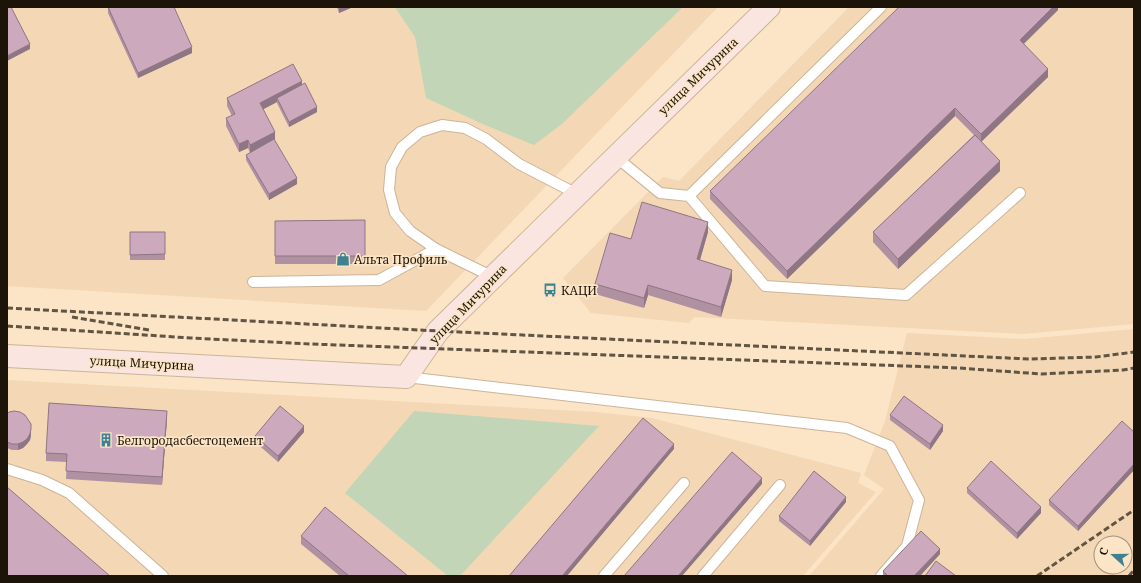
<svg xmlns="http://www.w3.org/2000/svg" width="1141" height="583" font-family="'Noto Serif',serif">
<rect width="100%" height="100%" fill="#fce4c6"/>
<path fill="#f4d7b4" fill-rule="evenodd" d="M7 7H718L426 311 7 286Z
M849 7H1134V324L1023 334 694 317 689 323 591 313 563 278 663 177 679 181Z
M1134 329V576H809L884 489 864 475 885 421 907 333 1025 339ZM1101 543H1125V567H1101Z
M7 380 595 412 652 418 861 473 858 483 876 492 803 576H7Z"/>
<path fill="#c2d6b7" d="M395 7H683L562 124 534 145 485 125 426 98 415 37Z
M414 411 599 426 460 576H448L345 493Z"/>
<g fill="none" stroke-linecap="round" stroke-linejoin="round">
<g stroke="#cbb498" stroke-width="12">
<path id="lane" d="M616 157 660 193 689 196 765 286 906 295 1020 193
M689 196 881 7
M493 277 436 249 410 231 395 213 389 190 391 167 402 147 420 132 442 125 465 128 486 139 519 164 577 194
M253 282 379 280 436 249
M406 377 847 428 890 446 919 500 907 546 881 576
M7 469 42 480 69 493 163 576
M604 576 684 483
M703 576 780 485"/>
</g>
<g stroke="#cbb498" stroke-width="24">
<path id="secondary" d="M7 356 406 377 438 331 769 7"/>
</g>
<use href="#lane" stroke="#fff" stroke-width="10"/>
<use href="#secondary" stroke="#fbe5e1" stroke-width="22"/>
<path stroke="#605443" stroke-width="3" stroke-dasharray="6 3" stroke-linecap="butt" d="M7 308 438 331 1029 359 1096 357 1134 352
M72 317 149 330
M7 326 191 338 311 344 959 368 1041 374 1123 370 1134 368
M1037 576 1134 510
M1129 576 1134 570"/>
</g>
<path fill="#af91a2" d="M108 7 192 53 138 78 108 13Z
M337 7H353L339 13Z
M1058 7V10L1024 44 1048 77 981 142 1000 171 898 269 873 242V232L974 135 955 116 787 279 710 199V191Z
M302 84 317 112 289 127 277 103V102L263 109 274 140 297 184 269 200 246 160V155L250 153 248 148 239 152 226 126V118L232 116 227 106V98Z
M365 220V264H275V221Z
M130 232H165V260H130Z
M708 232 700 260 732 280 721 317 648 295 644 308 595 294V284L631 239Z
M7 414 31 435 30 440 27 444 23 448 18 450H12L7 448Z
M890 415 943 431 930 450 890 420Z
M167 419 162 485 66 479 67 462 46 461V453Z
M304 432 278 462 255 442V436Z
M1134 432V470L1078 531 1049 505V500Z
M967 488 1041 513 1017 539 967 493Z
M846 502 810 546 779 521V516Z
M301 536 408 576H340L301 544Z
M940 554 920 576H883V571Z"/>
<path fill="#8f7684" d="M339 7H353L339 13Z
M1053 7H1058V10L1020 47V40Z
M30 44V49L7 61V56Z
M192 47V53L138 78V73Z
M1048 69V77L981 142V134Z
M302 81V88L277 98V102L260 111V103Z
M317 107V112L289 127V122Z
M955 108V116L787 279V271Z
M275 132V140L250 153V145Z
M248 140V148L239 152V144Z
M1000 161V171L898 269V259Z
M297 178V184L269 200V194Z
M708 222V232L697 270V259Z
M732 270V280L721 317V307Z
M648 285V295L644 308V298Z
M167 411V419L162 485V477Z
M943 425V431L930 450V444Z
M304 426V432L278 462V456Z
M31 429V435L30 440 27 444 23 448 18 450V444Z
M674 444V449L567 576H562Z
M1134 464V470L1078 531V526Z
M762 478V484L682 576H678Z
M846 497V502L810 546V541Z
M1041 507V513L1017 539V533Z
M940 549V554L920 576H914Z"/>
<path fill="#cca9bc" stroke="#8f7684" d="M7 7H11L30 44 7 56Z
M108 7H174L192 47 138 73Z
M899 7H1053L1020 40 1048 69 981 134 955 108 787 271 710 191Z
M293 64 302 81 260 103 275 132 250 145 248 140 239 144 226 118 235 114 227 98Z
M305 83 317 107 289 122 277 98Z
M975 135 1000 161 898 259 873 232Z
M274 139 297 178 269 194 246 155Z
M642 202 708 222 697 259 732 270 721 307 648 285 644 298 595 284 610 233 631 239Z
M365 220V256H275V221Z
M130 232H165V254L130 255Z
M904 396 943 425 930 444 890 415Z
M49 403 167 411 162 477 66 471 67 454 46 453Z
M280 406 304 426 278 456 255 436Z
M14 411 20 412 25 415 31 424V429L30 434 27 439 23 442 18 444H12L7 442V414L9 412Z
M643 418 674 444 562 576H509Z
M1122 421 1134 432V464L1078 526 1049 500Z
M732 452 762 478 678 576H624Z
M991 461 1041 507 1017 533 967 488Z
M814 471 846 497 810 541 779 516Z
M7 487 110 576H7Z
M325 507 408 576H349L301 536Z
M921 531 940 549 914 576H888L883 571Z
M936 561 956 576H925Z"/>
<defs>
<g id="shop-bare" transform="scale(1.08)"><path d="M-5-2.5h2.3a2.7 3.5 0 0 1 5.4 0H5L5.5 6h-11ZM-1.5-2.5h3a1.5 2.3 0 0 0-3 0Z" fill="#3e8191" stroke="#fce4c6" stroke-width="2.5" paint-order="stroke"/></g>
<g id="bus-bare" transform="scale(1.08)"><path d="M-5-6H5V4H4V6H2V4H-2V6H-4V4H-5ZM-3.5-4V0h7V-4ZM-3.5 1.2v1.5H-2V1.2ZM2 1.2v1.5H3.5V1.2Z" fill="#3e8191" stroke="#fce4c6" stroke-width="2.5" paint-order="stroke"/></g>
<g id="building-bare" transform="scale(1.08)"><path d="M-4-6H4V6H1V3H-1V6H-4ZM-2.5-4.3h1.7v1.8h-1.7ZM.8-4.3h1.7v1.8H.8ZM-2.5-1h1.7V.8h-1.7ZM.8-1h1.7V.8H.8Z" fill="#3e8191" stroke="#fce4c6" stroke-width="2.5" paint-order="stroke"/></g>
</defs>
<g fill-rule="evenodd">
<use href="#shop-bare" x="343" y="259"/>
<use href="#bus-bare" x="550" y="290"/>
<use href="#building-bare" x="106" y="440"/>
</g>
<g text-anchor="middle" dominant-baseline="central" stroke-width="3.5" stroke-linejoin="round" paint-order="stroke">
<g font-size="12" fill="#1c1409" stroke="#fce4c6">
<text transform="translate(698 76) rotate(-44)">улица Мичурина</text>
<text transform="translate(468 304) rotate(-46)">улица Мичурина</text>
<text transform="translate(142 363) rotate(3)">улица Мичурина</text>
</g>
<g font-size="12" fill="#1c1409" stroke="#fce4c6" text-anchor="start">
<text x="354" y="259">Альта Профиль</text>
<text x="561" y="290">КАЦИ</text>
<text x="117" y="440">Белгородасбестоцемент</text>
</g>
</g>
<rect width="1141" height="583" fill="none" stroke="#1c1409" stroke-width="16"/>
<g transform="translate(1113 555) rotate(291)"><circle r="19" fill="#fce4c6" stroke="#a2917a"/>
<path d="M0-3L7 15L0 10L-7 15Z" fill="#3e8191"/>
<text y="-6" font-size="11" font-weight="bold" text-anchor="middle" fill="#1c1409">С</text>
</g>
</svg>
